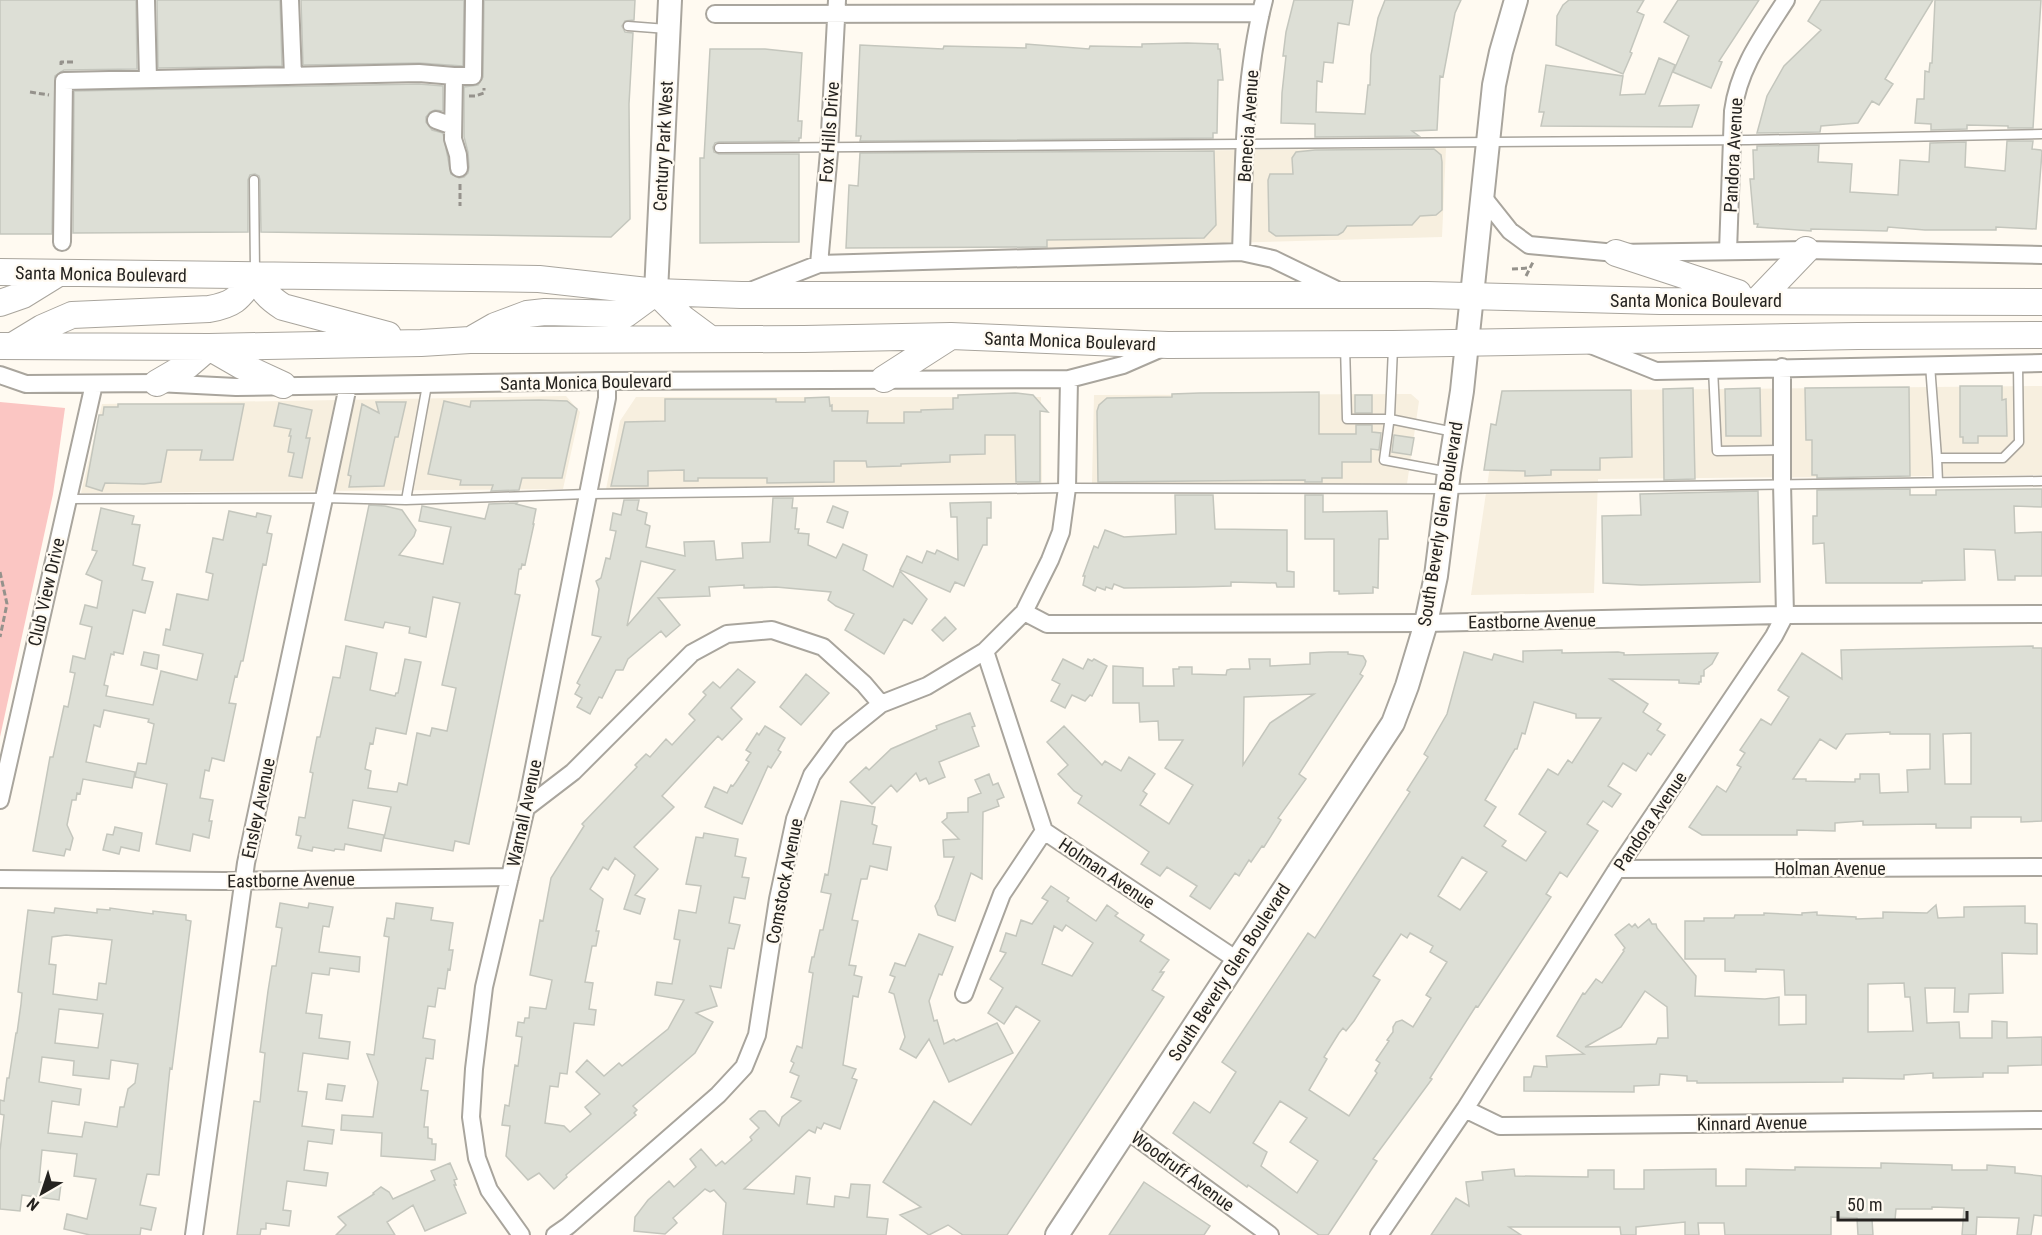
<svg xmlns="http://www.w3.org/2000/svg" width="2042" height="1235" font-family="'Roboto Condensed',sans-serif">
<rect width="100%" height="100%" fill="#fffaf1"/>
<path fill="#f7efdf" d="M1446 148 1442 237 1047 248 1052 152Z
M2042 386V475L1598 479 1594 593 1471 595 1501 391Z
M1411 394 1419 401 1407 484 1092 483 1094 395Z
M566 396 580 412 563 489 81 493 102 404Z
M636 397H1041L1042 486 606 489 620 421Z"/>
<path fill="#fbc6c3" d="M0 402 65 408 53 494 0 737Z"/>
<path fill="#dddfd6" stroke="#c4c6bd" stroke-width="1.5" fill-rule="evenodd" d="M0 0H136L137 69 64 70 55 76 52 234H0Z
M157 0H280L282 66 158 68Z
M301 0H464L463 66 419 63 303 65Z
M484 0H635L634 20 625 21 622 26 625 32 633 33 629 104 630 219 611 237 261 232 260 180 259 176 255 174 250 175 248 180V232L73 233 74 91 419 84 443 86V111L435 110 430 112 426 117V122L432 130 443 133 451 174 459 178 464 177 468 173 469 167 468 152 464 137V87L478 85 483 77Z
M1294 0H1353L1349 25 1338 23 1333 63 1324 62 1322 82 1317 81 1316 112 1365 114 1368 85H1370L1371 55 1378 18 1385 0H1461L1455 13 1443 77 1440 76 1437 130 1412 131 1419 136 1315 137V124L1281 123 1282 93 1286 56H1283L1286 32Z
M1569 0H1644L1637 12 1644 15 1630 52 1632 53 1623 74 1556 45 1557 16 1563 5Z
M1678 0H1759L1719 61 1722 62 1711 88 1673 72 1689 36 1664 22Z
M1821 0H1933L1885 79 1893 84 1879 105 1872 101 1858 123 1821 126 1820 132 1757 133 1767 96 1784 66 1821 30 1808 21Z
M1935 0H2041L2033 128H2008V126L1967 125V129L1931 130V124L1915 123 1917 99H1924L1925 71 1929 72 1930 63H1932Z
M1187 43 1218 44V49H1220L1223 80H1218L1217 133H1213V138L860 141 861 136H856L860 45 943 49 944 46 1026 48V44L1089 49 1090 46 1142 47V44Z
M710 49H765L802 53 798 121H802L801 138H799V141L719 142 715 143 713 147 714 152 719 154H799V242L700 243V158H704Z
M1659 58 1675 65 1659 106 1699 105 1692 127 1541 126 1544 112H1539L1546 65 1623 76 1620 95 1645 94Z
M2007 141H2033L2032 149 2041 150 2042 152 2036 229 1996 227V230H1925L1888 227 1887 231 1811 229V231L1757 227 1758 224H1754L1750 179H1754L1753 150H1757V146L1819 145 1818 162 1852 164 1850 192 1898 195 1900 160 1929 162 1930 143 1966 142 1965 167 2005 171Z
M1434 149 1441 155 1442 162V210L1436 215 1420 216 1412 225H1408L1347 226 1343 232 1338 235 1276 236 1269 231 1268 180 1270 174H1293L1292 158 1296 152 1315 150Z
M1214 151 1216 225 1204 238 1047 240V247H1042L846 248 849 185 858 186 860 153Z
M1960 386H2002V400L2006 399 2007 436H1978V443H1963V437H1960Z
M1909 387 1910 476 1817 478V475H1812V440H1806L1805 388Z
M1693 388 1695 479 1664 480 1663 389Z
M1760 388 1761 436H1726L1725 389Z
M1631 390 1632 457 1600 458V470H1551V475L1525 476V471L1484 470 1491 424 1496 425 1502 391Z
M1319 392V434H1356V425H1372V432L1381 433 1379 450 1371 449V462H1342V478H1322V482H1305V480L1098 482 1097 411 1099 405 1107 398 1172 397V394L1200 393Z
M1015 393 1033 395 1048 412 1040 411V482H1016L1015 435H985V454L950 455V462L901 464V466L867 467 866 461H834V482L767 483V478H698V481H684V470L648 471V486H611L625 422 665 421V399H776V402H805V398L829 397 830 406 832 405V411H868L867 423H904V412H921V410L953 409V398H958V395Z
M1355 395H1372V413H1355Z
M539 400 567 401 577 409 562 478H522L519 490 491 491 493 485H460L461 480 428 474 444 401 470 407 471 401Z
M376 402H406L398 437H395L384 486 349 487 351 476 348 475 362 404 379 413Z
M279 403 312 410 306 438H310L302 478 289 476 294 453 288 452 291 436H289L291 429 274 426Z
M118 404H244L233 460H200L202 450H167L161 482 144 484 105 483 102 491 86 486 99 415H103L104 407H118Z
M1394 435 1414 438 1411 455 1392 452Z
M1910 489V495H1936V490L2042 489V507L2014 506 2015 533 2042 532V576H2015V580H1998L1995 550 1964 549 1965 580 1922 581V583H1826L1824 543 1813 544V516H1817V490Z
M1758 491 1760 582 1641 585 1603 583 1602 516 1641 515 1640 494Z
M1175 495H1213L1215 529 1287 530V571L1294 572V587H1277L1276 583 1231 582V586L1195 587 1124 588 1114 584 1112 589 1106 587 1105 590 1097 587 1095 591 1083 585 1085 576H1083L1094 546 1098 548 1105 530 1124 537 1176 534Z
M1305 495H1323V512L1387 511 1388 539H1379L1378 588 1373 587V593L1339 594V591H1334V539H1305Z
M773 498H793L792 508H797L795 529H799L798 533 809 534 808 545 836 558 843 544 867 555 863 570 893 587 900 571 927 599 912 624 904 619 884 654 845 630 854 614 836 606 828 600 831 592 776 587 744 588V585L709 587 710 596 658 598 680 625 666 637 661 631 628 659 623 670H616L602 698 599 697 590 714 577 707 582 698 575 694 580 685 577 683 601 637 592 635 599 589 596 581 601 578 606 558 610 559 616 531 610 530 613 513 621 515 624 500H639L637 510 647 513 645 524 650 526 646 547 685 556 684 542 714 541 716 560 743 558 742 543 770 542ZM641 561 675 570 627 626Z
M991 502V518H987V545H983L964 586 955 582 950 592 900 570 907 556 922 563 927 551 935 554 937 550 958 560 957 517H951L950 503Z
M517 503 516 504 536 509 533 524H534L525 565 522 564 521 569H519L515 594 520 595 469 844 455 841 453 851 384 838 391 807 353 800 348 828 384 835 381 851 345 844 344 850 335 849 334 851 313 847 312 851 298 848 301 836 296 835 299 817 305 818 313 773 310 772 317 737H320L333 677 340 678 346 646 377 653 370 690 395 696 396 693H398L405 659 421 662 406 734 376 728 373 744 370 743 365 769 371 771 368 788 397 792 399 783 407 785 417 733 430 736 432 728 447 731 456 688 442 685 460 603 433 597 426 637 409 633 410 627 385 622 383 628 345 620 369 505 385 506 402 510 416 530 414 536 399 555 443 564 451 527 419 521 422 506 485 519 489 504Z
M833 506 848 512 843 528 827 522Z
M101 508 134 516 132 524 140 525 133 565 145 568 142 580 153 582 145 613 133 610 123 654 114 652V655L111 654 104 685 108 686 106 696 153 705 161 671 197 680 203 654 163 645 166 629 170 630 177 594 208 600 213 574 206 572 213 538 223 540 229 511 256 517 257 513 271 516 267 533 272 534 266 565 263 564 243 661H241L237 677 235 676 229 703 236 704 224 761 212 758 209 771 205 770 200 798 213 800 209 821H212L209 838 193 834 190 851 156 844 167 784 135 777 138 763 146 764 154 724 148 722 149 719 104 710 100 727 94 725 86 762 135 772 132 788 83 779 80 794 77 793 76 800H72L67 825 73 838 70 850 66 849 64 856 33 851 50 757H53L64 706 68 707 75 673 70 672 73 656 85 659 92 627 80 624 85 605 97 608 102 581 86 574 97 551 92 550Z
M945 617 956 629 943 641 932 630Z
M2033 646V648H2042V821L2021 822V817H1971V828H1936V824L1863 825V821L1835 823V831L1797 830V835H1702L1689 827 1717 786 1726 792 1741 767 1737 765 1745 753 1740 750 1761 719 1771 725 1789 697 1778 690 1802 653 1842 679 1841 650ZM1890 732V734H1930V769L1907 770 1908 792 1880 793 1879 774H1860V779H1855V782L1806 781V779H1793L1820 739 1836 749 1846 734ZM1971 733V784H1945L1943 734Z
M1562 650V653L1618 652 1624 653V655L1718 653 1712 664 1704 670V676H1701V682H1699V684L1679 683V680L1610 679 1648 704 1643 712 1661 724 1657 730 1665 735 1651 755 1648 753 1636 771 1623 763 1608 786 1621 794 1612 807 1603 801 1587 824 1598 831 1567 877 1560 872 1546 894 1551 897 1478 1007 1476 1006 1430 1078 1432 1079 1373 1159 1377 1161 1328 1235H1319L1248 1185 1247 1187 1173 1133 1194 1102 1210 1113 1236 1072 1222 1062 1308 933 1315 938 1410 792 1407 790 1428 757 1424 754 1447 714 1464 652 1492 660 1494 654 1523 662V651ZM1534 702 1576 714V718H1601L1572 763 1568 760 1558 775 1548 769 1519 814 1546 832 1526 861 1502 846 1506 841 1484 826 1496 807 1485 800 1515 749H1517L1522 733 1525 734ZM1462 857 1487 872 1460 910 1438 896ZM1410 933 1433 946 1430 952 1447 962 1426 995 1431 998 1413 1027 1402 1020 1396 1022 1393 1027V1032L1387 1040 1389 1041 1376 1060 1380 1063 1375 1071 1377 1073 1349 1116 1309 1090 1327 1059 1324 1057 1339 1033 1343 1028 1346 1031 1354 1021 1380 980 1373 976 1401 934 1407 938ZM1280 1101 1307 1118 1290 1142 1318 1161 1297 1193 1261 1166 1267 1152 1253 1143Z
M144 652 159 655 157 669 141 665Z
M1329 652H1348V654L1363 656 1366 661 1365 665 1360 674 1363 676 1299 774 1306 779 1278 818 1281 820 1264 847 1262 846 1251 862 1249 860 1239 876 1235 873 1210 909 1190 896 1197 886 1167 867 1160 876 1141 864 1149 852 1078 803 1082 796 1074 791 1058 774 1068 765 1047 742 1064 726 1102 765 1105 761 1121 771 1129 757 1155 774 1143 791 1147 794 1140 805 1169 824 1193 785 1165 768 1183 740H1159L1158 721 1140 722 1139 703H1113V666L1143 668V686H1174L1173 669H1179V667H1192V674L1226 675 1227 670 1231 669H1250L1249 659H1270V666L1310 664V653ZM1314 694 1270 723 1243 765 1244 697Z
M1063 659 1083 669 1088 659 1092 661 1094 659 1107 666 1092 696 1090 695 1085 701 1072 695 1065 708 1051 701 1060 684 1052 680Z
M738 669 755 682 731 708 742 719 722 740 718 736 662 796 674 807 634 847 658 869 635 895 645 899 640 914 624 909 635 875 615 858 608 870 603 867 590 889 603 899 596 931H599L596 946H592L585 982 593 983 589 1009 596 1010 594 1025 574 1023 567 1074 560 1073 558 1087 550 1086 545 1123 564 1126 570 1132 591 1114 585 1107 600 1094 576 1072 587 1060 604 1076 619 1063 622 1066 668 1029 684 1000 655 995 657 982 672 984 680 940 674 939 679 910 696 913 701 886 686 884 696 837 703 838 704 833 738 839 735 856 746 858 742 877 749 878 745 899 734 897 729 923 740 925 734 949 728 948 721 988 710 986 717 1006 696 1013 713 1022 695 1053 633 1106 637 1110 634 1113 636 1115 566 1175 567 1177 554 1189 539 1173 528 1180 506 1156 510 1126 502 1125 505 1105 509 1106 515 1065 518 1066 522 1037 516 1036 518 1022 524 1023 525 1018H529L530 1007 546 1009 552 980 530 975 540 920 543 921 551 878 584 826 582 824 637 767 635 765 646 754 650 757 666 739 672 745 695 720 689 714 706 695 703 692 713 682 720 688Z
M806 674 829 693 801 725 780 707Z
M970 713 975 726 972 727 979 746 939 762 945 777 929 784 926 778 920 781 916 773 897 792 891 785 872 804 850 782 866 767 869 770 891 749 937 729 936 726Z
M765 726 785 738 778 750 781 752 771 768 768 766 742 824 705 807 714 787 727 793 731 785 733 786 736 782 749 762 746 760 751 753 746 750 757 733 759 735Z
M989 774 993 785 998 783 1004 797 997 800 999 806 983 812 982 879 971 873 955 921 938 915 935 906 939 899 954 857H944L943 840 959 839 942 822 947 818V813L968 812V798L981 793 975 780Z
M841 801 875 807 872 824 877 826 873 844 891 847 887 870 870 866 867 879H861L852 920 858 921 849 965 856 966 854 975 862 977 858 997 853 996 843 1065 856 1069 852 1078 857 1080 840 1129 824 1123 821 1129 817 1127 815 1133 809 1130 744 1189 794 1194 796 1176 810 1178 807 1204 834 1207 835 1196 849 1198 851 1184 870 1185 867 1217 888 1219 886 1235H723L726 1203 714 1190 710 1192 705 1189 673 1218 677 1223 665 1234 634 1231 635 1217 648 1200 669 1181 674 1187 696 1167 690 1159 701 1149 716 1166 722 1161 725 1164 752 1140 750 1137 759 1128 750 1119 759 1111H765L779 1126 782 1117 801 1101 791 1097 799 1076 790 1072 794 1063 791 1061 797 1046 802 1048 813 973 809 972 812 957H814L820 930H823L831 894 821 892 825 874 828 875Z
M115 827 142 833 139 851 121 847 119 854 103 850 107 834 113 835Z
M1051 886 1069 898 1067 901 1096 921 1107 905 1118 913 1115 916 1144 935 1140 941 1169 960 1160 972H1164L1152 990 1164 997 1007 1235H963L948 1225 929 1235 900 1215 921 1207 883 1182 934 1101 971 1125 1040 1021 1016 1006 1004 1024 988 1013 1003 988 990 979 1006 953 1000 951 1006 933 1016 936 1021 920 1032 924 1048 901 1042 898ZM1066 925 1093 943 1072 976 1042 964 1054 926 1062 931Z
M280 903 308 908 309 903 333 907 329 927 323 926 319 952 360 957 359 972 330 968 329 975 312 973 306 1013 322 1015 319 1038 350 1042 348 1059 303 1053 298 1091 307 1092 302 1126 334 1130 332 1144 308 1141 304 1170 328 1173 326 1186 287 1181 283 1210 291 1211 289 1226 266 1223V1229H261L260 1235H237L254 1101 260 1102 265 1053 260 1052 268 991 272 966H276L282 928 276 927Z
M396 903 433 908 431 920 453 923 449 950H453L450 970 448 969 445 989 438 988 435 1007 428 1006 423 1038 435 1040 433 1059 426 1058 421 1090 428 1091 424 1127H428V1138L432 1139V1144H436L435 1160 381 1156 382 1133 341 1130 342 1115 373 1117 378 1082 367 1054 374 1055 389 937 384 936 387 918 394 919Z
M1936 905 1938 918 1964 917V907L2025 906V923L2037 924V954L2002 953 2003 993 1969 994 1968 1012H1954L1955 988H1925L1927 1023 1959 1022 1960 1038H1992V1021L2007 1022V1038L2042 1037V1065L2008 1066V1073H1983V1077L1933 1078V1073L1904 1075V1079L1843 1078V1082L1697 1083V1081H1687V1076L1660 1074 1659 1085 1634 1086V1092L1524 1091V1077H1531L1534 1066 1547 1067 1546 1056 1584 1054 1557 1036 1583 993 1585 994 1596 979 1602 983 1624 951 1623 950 1625 948 1615 935 1629 924 1632 927 1635 924 1638 928 1649 919 1652 924H1656L1657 928 1696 976 1695 996 1765 999 1779 997V1025L1806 1024V995H1785L1784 970 1756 969V972L1725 971V959H1685V921H1704V918H1734L1735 915H1764V913L1802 915V913L1817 912V915L1856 917V919L1883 918V912L1927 913ZM1904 983 1905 997H1910L1913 1031 1868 1032V984ZM1645 991 1667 1007 1668 1038H1658L1656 1044 1585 1047 1621 1027Z
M55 908 97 913V909L110 910V908L153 914V911L186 915V920L191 921 172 1069 170 1068 159 1175 147 1174 140 1205 156 1208 151 1230 141 1228 140 1235H90L64 1229 67 1214 87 1219 96 1179 74 1176 77 1154 42 1150 39 1182 61 1184 59 1200 22 1195 20 1211 0 1209V1151L4 1115 0 1114V1100L4 1101 7 1078H9L16 1033H17L21 1004 22 993 18 992 28 910 54 913ZM66 935 112 940 106 984 99 983 97 1000 53 994 56 965 49 964 52 937ZM59 1009 103 1014 98 1048 55 1043ZM42 1057 74 1061 73 1075 109 1079 111 1060 138 1064 135 1083 128 1089 124 1107H120L117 1127 85 1122 82 1137 48 1133 52 1101 79 1105 81 1089 39 1082Z
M919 934 953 947 942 975 939 974 929 1001 934 1021 937 1020 944 1044 954 1039 956 1041 997 1023 1013 1053 949 1082 929 1039 916 1058 900 1049 905 1037 894 994 889 992 895 977 890 975 895 963 905 966Z
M328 1084 345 1086 342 1101 326 1099Z
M450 1163 457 1179 454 1180 456 1185H454L466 1213 425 1231 413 1205 387 1222 395 1235H336L346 1225 338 1217 374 1194 373 1193 381 1187 389 1192 393 1199 435 1180 431 1171Z
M1881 1163 1952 1165V1170H1987V1165L2015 1167V1173L2042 1176V1216L2034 1215 2031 1235H2017L2019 1218 1977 1217 1976 1235H1962L1964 1208 1932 1207V1209H1896L1895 1220 1872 1219 1873 1235H1858L1857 1218 1831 1217V1235H1725L1724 1223H1698L1699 1235H1685V1222L1636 1227V1235H1621L1620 1227H1509L1521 1235H1431L1456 1198 1469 1206 1466 1182 1483 1180 1482 1172 1514 1169 1515 1176 1588 1177V1170H1614V1189H1644V1170L1716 1169V1186H1746V1169L1795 1170V1167L1881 1168Z
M1144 1182 1210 1226 1204 1235H1109Z"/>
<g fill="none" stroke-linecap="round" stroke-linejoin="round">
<g stroke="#a9a59d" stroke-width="11">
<path id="lane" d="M628 26 667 29
M719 148 1748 140 2042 134
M254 180 255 271
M1345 346 1347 419H1390L1454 432
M1393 348 1390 416 1384 460 1449 472
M1930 365 1937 458H2003L2019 442 2018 364
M1713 369 1717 451 1782 450
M1937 458 1938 482
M67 499 324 498 406 500 588 494 1067 488 1447 489 2042 481
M406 500 427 385"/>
</g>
<g stroke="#a9a59d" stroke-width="20">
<path id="street" d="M146 0 148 79
M290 0 293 76
M715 14 1261 13
M436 120 453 126
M459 168 458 155 453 139 454 76H473L474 0
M1483 197 1510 231 1529 245 1616 253 1806 250 2042 255
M62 242 64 81 419 73 454 76
M1728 251 1733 111C1739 67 1763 36 1786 0
M1241 252C1244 169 1243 81 1264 0
M819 264 829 152 837 0
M753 290 819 264 1241 252 1273 259 1341 292
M1591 345 1656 371 2042 363
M0 375 26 384 157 383 236 387 607 381 1069 379 1123 365 1162 348
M1024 612 1047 624H1058L1426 623 1785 615 2042 614
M985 651 1044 831 1237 960
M0 800 94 384
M526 808 573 772 692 653 727 634 772 630 823 647 864 684 881 704
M1617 869 2042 867
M0 879 224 881 510 877
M964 994 1002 894 1044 831
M1465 1109 1500 1126 2042 1120
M1125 1129 1270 1235
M194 1235 246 863 348 386
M521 1235 489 1190 477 1158 471 1117 474 1069 484 987 526 808 607 398V381
M555 1235 568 1226 718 1095 744 1067 757 1035 778 899 795 819 812 775 840 737 881 704 927 686 985 651 1024 612 1050 560 1061 532 1067 488 1069 379
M1379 1235 1465 1109 1617 869 1774 636 1785 615 1782 483V367"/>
</g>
<g stroke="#a9a59d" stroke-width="26">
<path id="secondary" d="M656 292 670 0
M1057 1235 1393 723 1407 686 1426 623 1436 576 1449 472 1462 391 1494 85 1501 52 1516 0"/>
</g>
<g stroke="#a9a59d" stroke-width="28">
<path id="primary" d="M1616 253 1738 293
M0 272 539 279 656 292 741 295H1428L1660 301 2042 302
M256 275C261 290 269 298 283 307L388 335
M656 292 682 318 709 338
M1758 300 1806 250
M0 303 23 295 57 274
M474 338 495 326 527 314 545 312 626 314 656 292
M14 345 42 328 72 315 209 309C237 304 239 297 256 275
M0 346 209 347 421 343 470 340 804 339 951 336 1168 345 1393 344 1858 336 2042 335
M884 379 951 336
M157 383 188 365 209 347 242 366 283 385"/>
</g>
<path stroke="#95928c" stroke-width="3" stroke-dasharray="6 3" stroke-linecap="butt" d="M61 65V62H73
M30 92 49 95
M469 96H475L484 93V88
M460 184V206
M1512 269 1529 268
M1526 276 1534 260
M0 572 7 604 0 637"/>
<use href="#lane" stroke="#fff" stroke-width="8"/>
<use href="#street" stroke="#fff" stroke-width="16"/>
<use href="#secondary" stroke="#fff" stroke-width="22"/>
<use href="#primary" stroke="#fff" stroke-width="26"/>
</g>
<g text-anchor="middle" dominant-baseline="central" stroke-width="4.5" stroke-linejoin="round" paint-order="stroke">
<g font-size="18" fill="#252320" stroke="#fffaf1">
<text transform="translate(1248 126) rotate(-86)">Benecia Avenue</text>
<text transform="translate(829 132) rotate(-86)">Fox Hills Drive</text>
<text transform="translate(663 146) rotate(-87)">Century Park West</text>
<text transform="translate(1733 155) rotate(-87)">Pandora Avenue</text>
<text transform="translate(101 274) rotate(1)">Santa Monica Boulevard</text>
<text x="1696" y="300">Santa Monica Boulevard</text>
<text transform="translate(1070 341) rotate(2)">Santa Monica Boulevard</text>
<text transform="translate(586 382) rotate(-1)">Santa Monica Boulevard</text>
<text transform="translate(1440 524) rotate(-81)">South Beverly Glen Boulevard</text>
<text transform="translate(46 592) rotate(-77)">Club View Drive</text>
<text transform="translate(1532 621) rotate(-1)">Eastborne Avenue</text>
<text transform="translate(258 808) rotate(-78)">Ensley Avenue</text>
<text transform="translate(524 813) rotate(-78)">Warnall Avenue</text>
<text transform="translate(1650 821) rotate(-56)">Pandora Avenue</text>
<text x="1830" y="868">Holman Avenue</text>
<text transform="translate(1107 873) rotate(34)">Holman Avenue</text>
<text transform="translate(291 880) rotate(-1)">Eastborne Avenue</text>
<text transform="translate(784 881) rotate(-79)">Comstock Avenue</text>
<text transform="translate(1229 972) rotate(-57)">South Beverly Glen Boulevard</text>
<text transform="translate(1752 1123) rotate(-1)">Kinnard Avenue</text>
<text transform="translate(1183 1171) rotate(36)">Woodruff Avenue</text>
</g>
</g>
<g transform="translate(42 1193) rotate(219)" stroke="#fffaf1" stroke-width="4.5" paint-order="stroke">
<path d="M0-4.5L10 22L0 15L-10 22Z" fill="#252320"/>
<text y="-9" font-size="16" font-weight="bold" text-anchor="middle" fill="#252320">N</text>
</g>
<path d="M1838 1211v9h129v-9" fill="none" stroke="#252320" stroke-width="3"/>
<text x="1847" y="1211" font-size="18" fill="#252320" stroke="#fffaf1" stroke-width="4.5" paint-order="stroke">50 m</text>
</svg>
